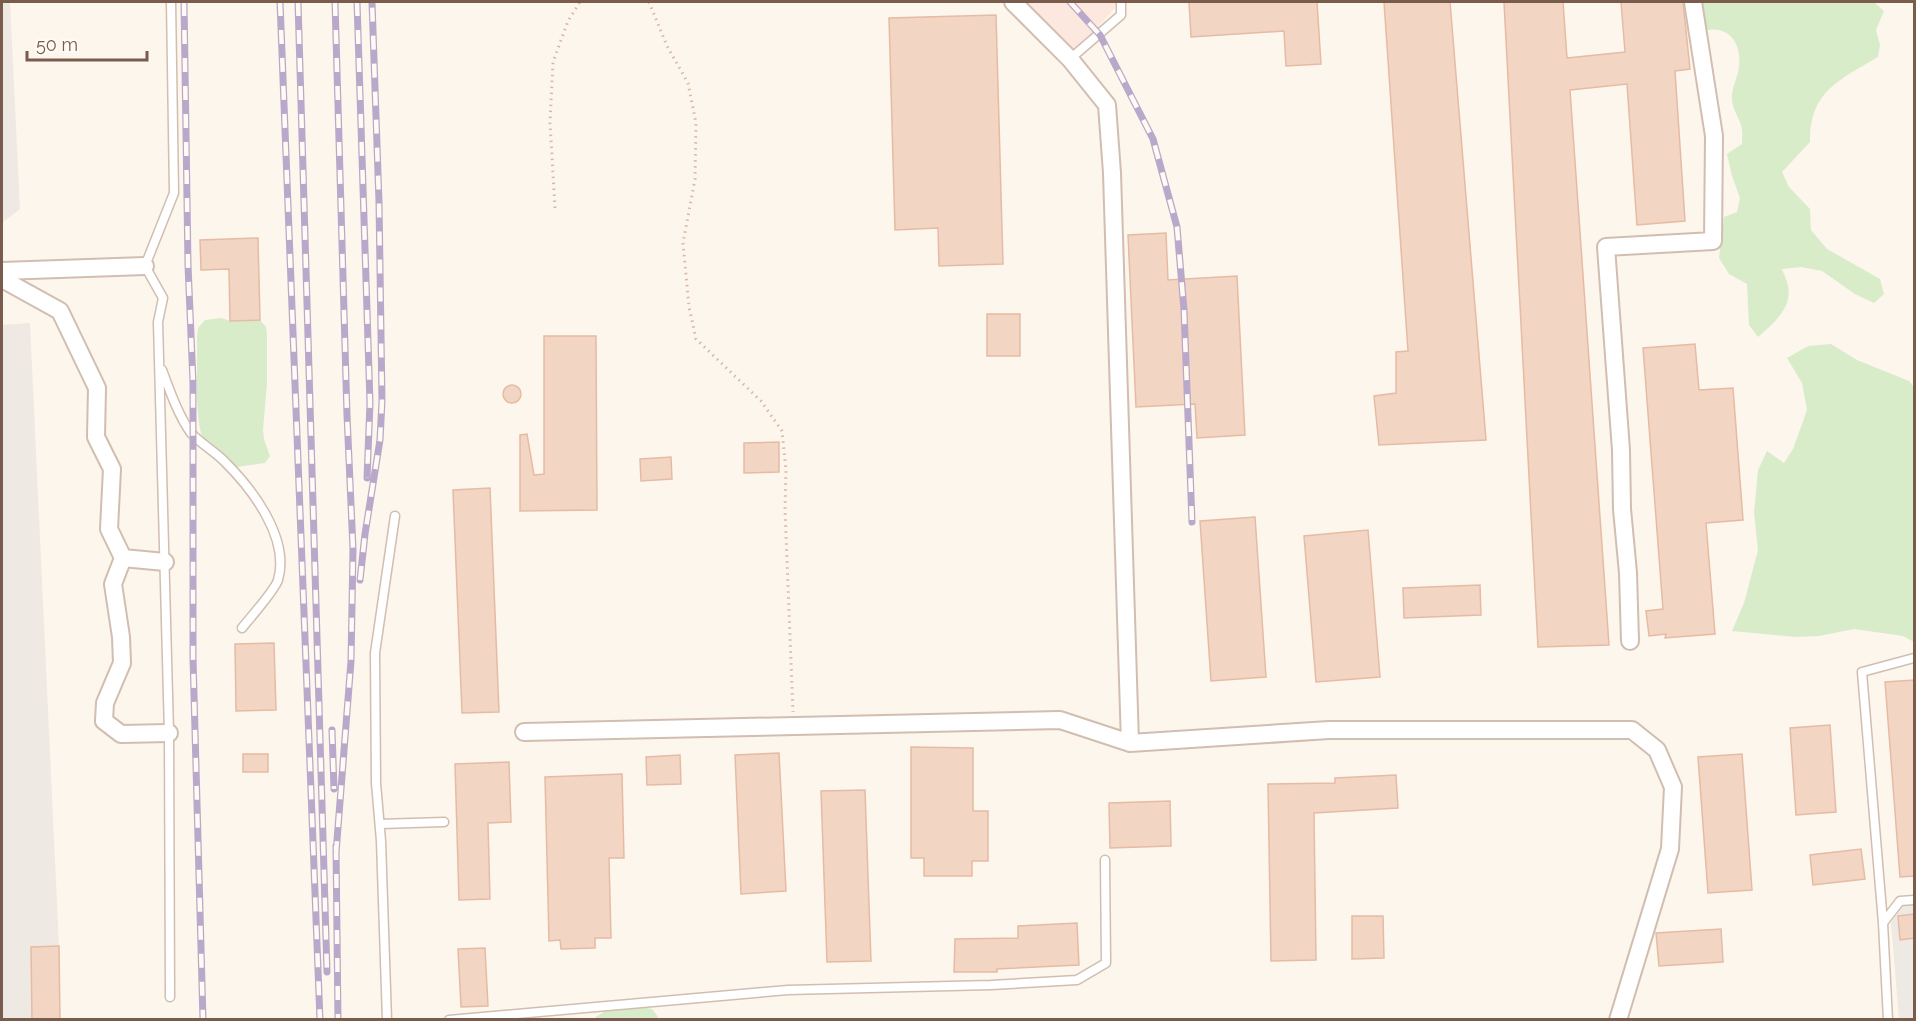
<svg xmlns="http://www.w3.org/2000/svg" width="1916" height="1021" font-family="Raleway,sans-serif">
<rect width="100%" height="100%" fill="#fdf6ec"/>
<path fill="#fde8e0" d="M1023 2H1120L1075 53Z"/>
<path fill="#efe9e4" d="M2 2H10L20 209 2 223Z
M30 323 59 946 60 1019H2V325Z
M1914 905V1019H1899L1891 923 1902 906Z"/>
<path fill="#d8ecc9" d="M1699 2H1874L1884 11 1876 30 1880 45 1878 57C1840 80 1809 91 1810 142L1782 172 1789 187 1810 209 1811 230 1827 249 1880 279 1884 294 1874 303 1855 294 1822 271 1801 267 1782 269C1783 273 1786 277 1787 282 1795 306 1774 323 1758 337L1749 325 1747 284 1729 274 1719 258 1724 217 1737 212 1740 198 1732 176 1727 154 1742 144C1742 138 1743 131 1741 125 1737 114 1731 107 1732 94 1733 85 1738 76 1739 67 1742 44 1730 26 1706 30L1699 17Z
M222 318 230 321 260 320 266 327 267 336V383L263 430 264 439 270 456 265 463 237 467 210 442 202 437C194 408 198 368 197 337L198 328 205 320Z
M1831 344 1857 360 1909 381 1914 387V642L1903 636 1854 629 1819 636 1796 637 1732 631 1744 603 1758 550 1754 513 1758 470 1767 451 1784 463 1793 449 1807 410 1802 383 1787 358 1808 346Z
M643 1007 652 1009 658 1017 657 1020H592L609 1008Z"/>
<path fill="#f3d5c3" stroke="#e6bba3" stroke-width="1.5" d="M1189 2H1317L1321 64 1286 66 1284 31 1191 37Z
M1384 2H1450L1486 440 1379 445 1374 396 1396 393V352L1408 351Z
M1504 2H1563L1567 58 1625 52 1621 2H1683L1690 69 1675 71 1685 221 1637 225 1627 84 1570 90 1609 645 1538 647Z
M996 15 1003 264 939 266 938 228 895 230 889 18Z
M1166 233 1168 280 1237 276 1245 435 1197 438 1195 404 1136 407 1128 235Z
M258 238 260 320 230 321 229 269 201 270 200 240Z
M987 314H1020V356H987Z
M544 336H596L597 510 520 511V435L527 434 534 475 544 474Z
M1695 344 1699 390 1733 388 1743 520 1706 523 1715 634 1665 638 1666 634 1649 636 1646 611 1663 609 1643 348Z
M503 394a9 9 0 1 1 18 0a9 9 0 1 1-18 0Z
M779 442V472L744 473V443Z
M671 457 672 479 641 481 640 459Z
M490 488 499 712 462 713 453 490Z
M1255 517 1266 677 1211 681 1200 521Z
M1368 530 1380 677 1316 682 1304 536Z
M1480 585 1481 615 1404 618 1403 588Z
M274 643 276 710 236 711 235 644Z
M1914 680V876L1900 877 1885 682Z
M1830 725 1836 812 1796 815 1790 728Z
M911 747 973 748V811H988V861H972V876H924V858H911Z
M779 753 786 891 741 894 735 755Z
M243 754H268V772H243Z
M1742 754 1752 890 1708 893 1698 757Z
M680 755 681 784 647 785 646 757Z
M509 762 511 822 488 823 490 899 459 900 455 764Z
M622 774 624 858H609L611 938H595V948L561 949 560 940 549 941 545 777Z
M1396 775 1398 808 1314 813 1316 960 1271 961 1268 784 1335 783V778Z
M865 790 871 961 827 962 821 791Z
M1170 801 1171 846 1110 848 1109 803Z
M1861 849 1865 879 1813 885 1810 855Z
M1914 914V938L1900 940 1898 916Z
M1352 916H1383L1384 958 1352 959Z
M1077 923 1079 965 997 969V972H954L955 939 1018 938V926Z
M1721 929 1723 962 1659 966 1656 933Z
M59 946 60 1020H32L31 947Z
M485 948 488 1006 461 1007 458 949Z"/>
<g fill="none" stroke-linecap="round" stroke-linejoin="round">
<g stroke="#d1beb0" stroke-width="11">
<path id="lane" d="M1070 59 1121 15V2
M162 370C170 391 178 415 191 433 201 444 216 452 226 463 253 490 290 539 278 580 275 590 250 618 242 628
M380 824 444 822
M1883 923 1900 901 1914 900
M170 997 169 733 158 322 163 298 145 266 174 193 171 2
M387 1020 381 841 376 783 375 653 395 516
M449 1020 788 990 991 985 1077 980 1106 963 1105 860
M1888 1020 1883 923 1862 672 1914 658"/>
</g>
<g stroke="#d1beb0" stroke-width="20">
<path id="street" d="M1013 2 1070 59 1107 105 1112 173 1130 743
M2 271 145 266
M2 279 60 311 97 388 96 437 112 469 109 529 123 558 165 562
M123 558 113 584 121 637 122 663 105 703 104 721 121 734 169 733
M1630 641 1628 573 1622 509 1621 450 1606 247 1713 241 1714 136 1693 2
M524 732 1060 720 1130 743 1329 730H1632L1657 750 1673 787 1670 849 1618 1020"/>
</g>
<path stroke="#d9b8a5" stroke-width="3" stroke-dasharray="1.5 4.5" stroke-linecap="butt" d="M649 2 667 46 688 83 696 123 695 179 683 243 689 307 696 339 761 401 782 431 786 470 785 509 793 712
M555 208 550 123 553 62 568 21 580 2"/>
<use href="#lane" stroke="#fff" stroke-width="8"/>
<use href="#street" stroke="#fff" stroke-width="16"/>
<g stroke="#b9a8c9" stroke-width="7">
<path id="rail" d="M184 2 188 265 193 382V658L203 1020
M280 2 320 1020
M298 2 327 972
M335 2 347 415 353 549 351 661 336 853
M357 2 370 403 367 478
M1070 2 1100 35 1153 139 1177 227 1184 310 1192 522
M360 580 365 534 380 440 382 401 379 202 372 2
M332 730 334 789
M336 846 338 1020"/>
</g>
<use href="#rail" stroke="#fffaf3" stroke-width="4.5" stroke-dasharray="14" stroke-linecap="butt"/>
</g>
<rect width="1916" height="1021" fill="none" stroke="#7a5c4d" stroke-width="6"/>
<path d="M27 51v9h120v-9" fill="none" stroke="#7a5c4d" stroke-width="3"/>
<text x="36" y="51" font-size="18" fill="#7a5c4d" stroke="#fffaf3" stroke-width="4.5" paint-order="stroke">50 m</text>
</svg>
